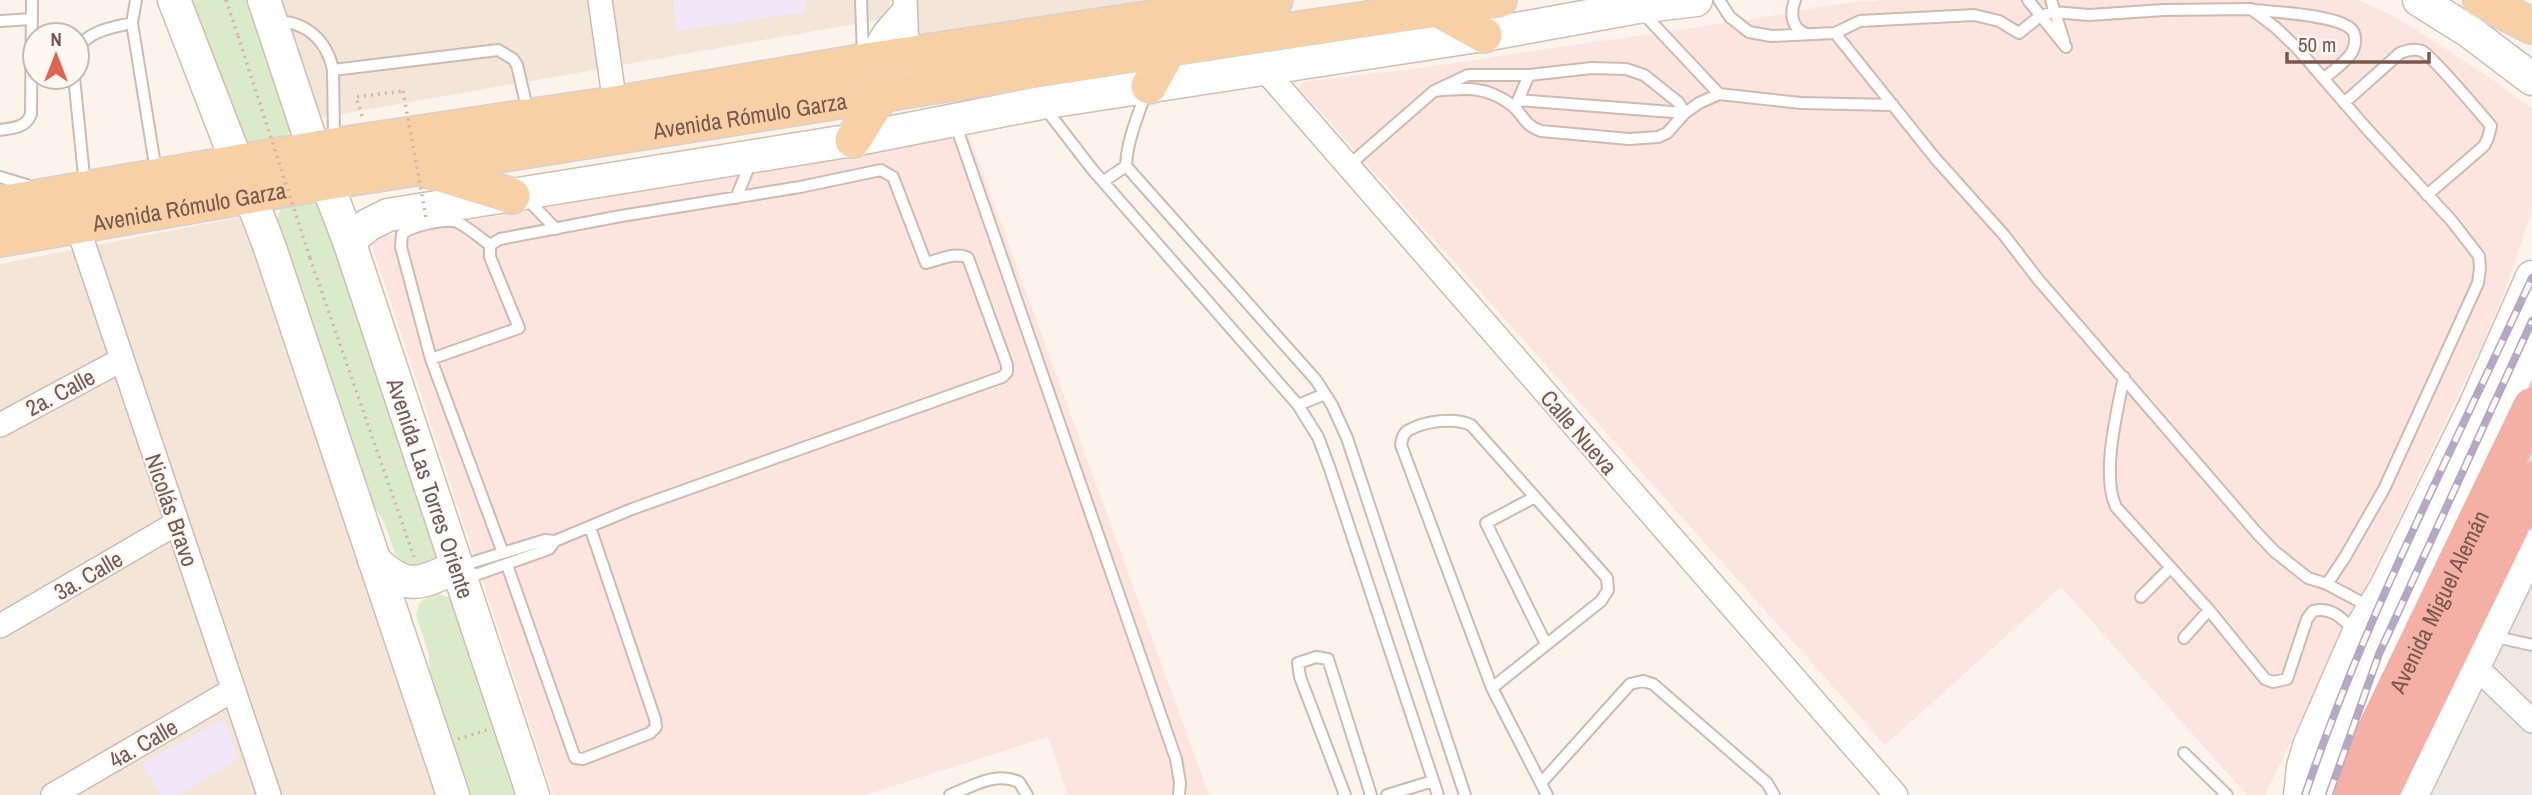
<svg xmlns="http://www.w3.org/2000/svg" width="2532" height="795" font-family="'Archivo Narrow',sans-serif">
<rect width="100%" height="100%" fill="#fcf4eb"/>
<path fill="#f4e5d9" d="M269 0H890L889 18 314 119Z
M916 0H1148L917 40Z
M245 216 436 795H0V264Z"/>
<path fill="#fce5df" d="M1889 0H2358L2392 15 2423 34 2496 82 2532 109V210L2505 291 2482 346 2265 795H2247L2061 587 1885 745 1299 88 1303 82 1309 81 1413 69 1758 18 1846 3Z
M967 129 1209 795H1068L1048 737 865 795H553L370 239Z"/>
<path fill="#eee7e3" d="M2532 450V795H2364Z"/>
<path fill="#f1e7f9" d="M673 0H804L806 12 677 31Z
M224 719 238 759 178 795H161L141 764Z"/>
<path fill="#daebc9" d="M191 0H254L293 129 281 140 245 145Z
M293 201H323L439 552 434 562 414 570 403 564 395 553 384 522 359 482 276 219 281 209Z
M438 594 451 598 519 795H464L431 698 429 655 416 615 419 604 427 597Z"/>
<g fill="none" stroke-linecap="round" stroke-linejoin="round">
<g stroke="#cfbab0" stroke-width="14">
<path id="lane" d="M861 0 863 57
M1719 0 1730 17 1749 32 1771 36 1835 33 1860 21 1974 15 1999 21 2019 33 2040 16 2054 12 2089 15 2164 10 2251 9 2275 27 2297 48 2367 129 2451 220 2479 256 2480 268 2478 283 2384 489 2345 557 2327 584
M1795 0C1790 13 1791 28 1806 34
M2028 0 2066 47
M2051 0 2064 41
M2254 10C2275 12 2334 15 2350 28 2357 33 2356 45 2352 52 2346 62 2333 71 2324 78
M1642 12 1719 94
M0 21 32 19
M274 21C306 21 327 40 333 70
M132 23 136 0
M1835 33 1935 158 2004 235 2037 278 2257 533 2274 551 2308 578 2327 584 2370 607
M77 49C90 30 111 28 132 23L156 171
M74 77 85 186
M1434 91C1466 88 1486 85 1513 106 1524 116 1524 125 1541 131L1629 139 1658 137 1667 133 1685 113 1699 103 1719 94 1801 103 1893 105
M1146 92C1138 116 1127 140 1126 166L1316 380 1332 405 1347 438 1465 795
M1518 100 1685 113
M2344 103 2400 53C2407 50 2414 48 2422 51 2432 56 2480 113 2491 126L2488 138 2484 146 2427 195
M1516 105 1529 75
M1045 108 1092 169 1298 405 1318 437 1330 469 1438 795
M955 123 1176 759 1180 783 1179 795
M0 130C13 128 26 128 31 114L32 0
M334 140 333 70 498 50 513 59 517 65 528 112
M1348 166 1434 91 1468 75H1529L1592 68 1626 69 1644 75 1678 102 1685 113
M0 177 33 187
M1104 181 1126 166
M736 198 751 162
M527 199 556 229
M490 245V257L519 328 431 359 503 553
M431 359 401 247 402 234C411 226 445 218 457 222 468 227 480 238 490 245
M2124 377C2117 412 2101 475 2116 507L2209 610 2265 679 2273 682 2287 679 2307 619 2313 611C2333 606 2343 620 2356 632
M1298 405 1325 394
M1535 497 1486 523 1546 644
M507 565 575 758 583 759 650 733 656 727 655 719 590 527
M461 566 545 540 555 541
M464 579 549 549 555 541 632 509 1002 377 1007 372V365L968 258C957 251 939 260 926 263L893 177 881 170 800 187 621 216 500 239 490 245
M2141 597 2169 569
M2492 636 2532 645
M2184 638 2209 610
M1492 688 1601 601 1608 590 1607 578 1471 425C1455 417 1425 421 1409 430 1403 433 1402 439 1401 445L1492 688 1547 795
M2184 753 2227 795
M1542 782 1630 684 1643 681 1653 684 1767 783 1774 795
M950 795C973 786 995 771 1019 782L1027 795
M1345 795 1300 677 1298 663 1316 657 1328 659 1371 795
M1387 795 1433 781"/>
</g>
<g stroke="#cfbab0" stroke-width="26">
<path id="street" d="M600 0 615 104
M905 0 908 67
M867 61 885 32 905 9
M1263 68 1896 795
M77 225 269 795
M0 425 121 360
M0 626 177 523
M2475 666 2532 721
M53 795 233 690"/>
</g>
<g stroke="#d4bcb0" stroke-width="35">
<g id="secondary">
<path d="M174 0 269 245 453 795"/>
<path id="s1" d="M264 0 314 150 349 241 533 795"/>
<path d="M2419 0 2470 32 2532 79"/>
<path d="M349 241 368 225 388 215 853 140 1041 103 1484 35 1638 7 1696 0"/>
<path d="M374 560C407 592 419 584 457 567"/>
<path d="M2300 795 2303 767 2309 746 2358 634 2386 587 2475 406 2532 277"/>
<path d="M2316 795 2371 685 2398 619 2532 343"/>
<path d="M2412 795 2532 546"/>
</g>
</g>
<g stroke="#d9d0cd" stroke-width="38">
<g id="primary">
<path d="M2481 0 2532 26"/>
<path d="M1439 10 1484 35"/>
<path d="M1149 86 1169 49"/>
<path d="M853 140 881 95"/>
<path d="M428 170 512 196"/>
<path d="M0 204 334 146 615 104 867 61 1275 0"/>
<path id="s2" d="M0 239 326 182 1225 40 1499 0"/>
</g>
</g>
<g stroke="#d9d0cd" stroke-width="42">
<g id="highway">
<path id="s3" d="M2345 795 2532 407"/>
<path d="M2379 795 2532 481"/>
</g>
</g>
<path stroke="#d7b3a5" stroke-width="3.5" stroke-dasharray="2 5" stroke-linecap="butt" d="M226 0 238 36
M362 116 356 97 403 91
M310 258 414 557
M458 739 487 730"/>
<use href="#lane" stroke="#fff" stroke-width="10"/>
<use href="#street" stroke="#fff" stroke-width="23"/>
<use href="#secondary" stroke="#fff" stroke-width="32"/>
<use href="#primary" stroke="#f8d0a6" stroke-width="35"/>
<use href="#highway" stroke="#f4b0a4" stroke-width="38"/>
<g stroke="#b5a8c7" stroke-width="8">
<path id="rail" d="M2305 795C2365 617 2453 449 2532 278
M2329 795 2379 654 2532 321"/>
</g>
<use href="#rail" stroke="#fff8f2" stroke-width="5" stroke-dasharray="16" stroke-linecap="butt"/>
<path stroke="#d7b3a5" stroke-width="3.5" stroke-dasharray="2 5" stroke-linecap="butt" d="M238 36 310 258
M403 91 426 218"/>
</g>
<g text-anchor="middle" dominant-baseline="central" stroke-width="5" stroke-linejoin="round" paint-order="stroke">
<g font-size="23" fill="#78584e" stroke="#fff8f2">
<text stroke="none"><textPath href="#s2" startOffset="760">Avenida Rómulo Garza</textPath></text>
<text stroke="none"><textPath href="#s2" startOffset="192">Avenida Rómulo Garza</textPath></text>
<text transform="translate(60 392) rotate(-28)">2a. Calle</text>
<text transform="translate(1579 432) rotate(49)">Calle Nueva</text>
<text stroke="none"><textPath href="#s1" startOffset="516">Avenida Las Torres Oriente</textPath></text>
<text transform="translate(172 510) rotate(71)">Nicolás Bravo</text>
<text transform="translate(88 575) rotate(-30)">3a. Calle</text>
<text stroke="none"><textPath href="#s3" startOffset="215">Avenida Miguel Alemán</textPath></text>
<text transform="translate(143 743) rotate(-30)">4a. Calle</text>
</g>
</g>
<g transform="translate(56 56)"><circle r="33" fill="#fff8f2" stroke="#c9b8b0" stroke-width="2"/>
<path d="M0-5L12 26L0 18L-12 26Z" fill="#e26354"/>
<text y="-10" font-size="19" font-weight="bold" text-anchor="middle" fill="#78584e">N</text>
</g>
<path d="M2287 52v10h142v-10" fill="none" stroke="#78584e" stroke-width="3.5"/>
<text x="2298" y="52" font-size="21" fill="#78584e" stroke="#fff8f2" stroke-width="5" paint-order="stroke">50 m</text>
</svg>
